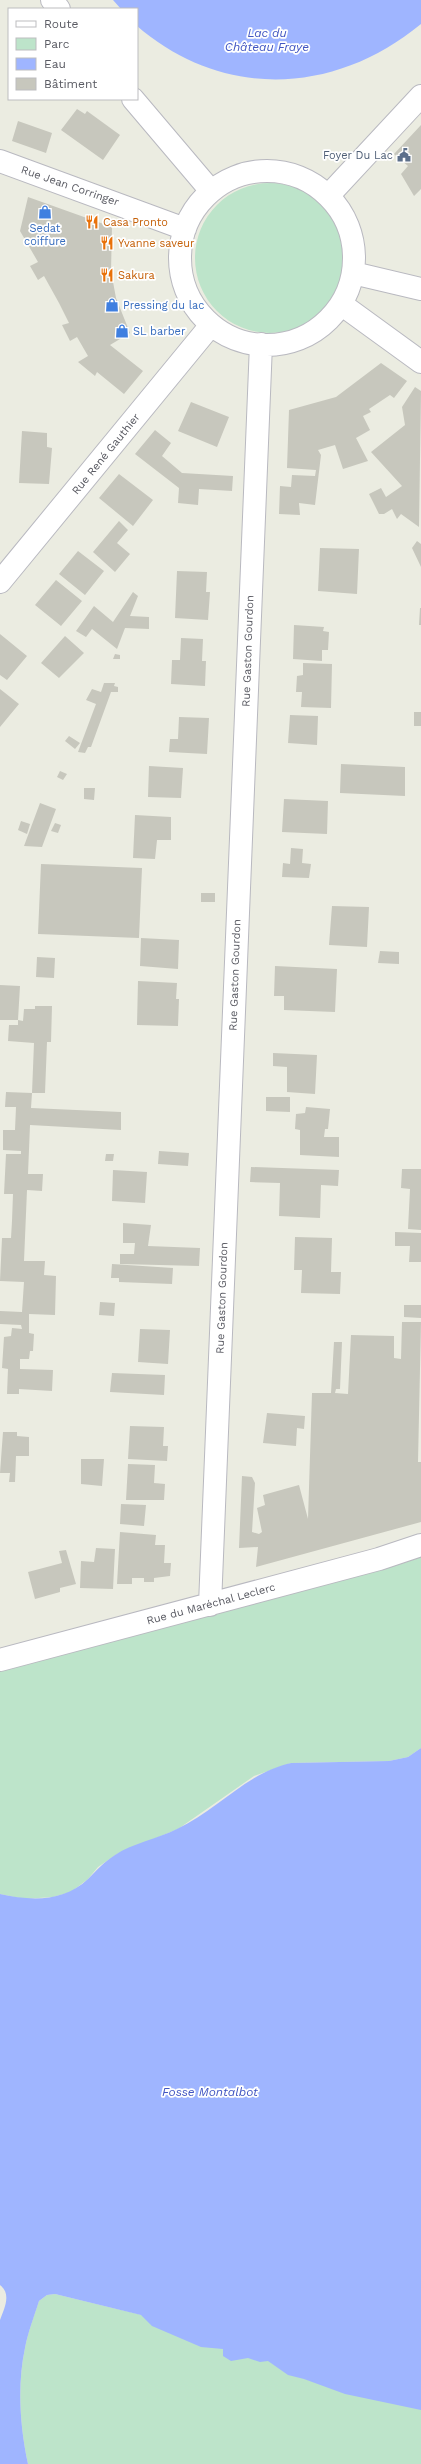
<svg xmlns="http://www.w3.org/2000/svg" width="421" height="2464" font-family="'Work Sans',sans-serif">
<rect width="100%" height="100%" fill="#ebece1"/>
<path fill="#bde4ca" d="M195 258a75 75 0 1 1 150 0a75 75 0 1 1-150 0Z
M421 1549V1748L408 1757 389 1761 291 1763 254 1776 178 1829 117 1854 98 1867 88 1879 71 1892 53 1897 24 1899 0 1894V1670Z
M55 2294 142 2315 421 2408V2464H28C20 2427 17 2385 25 2348 28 2332 34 2316 39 2301L47 2295Z"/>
<path fill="#9fb5ff" d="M113 0H421V24C335 95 223 100 137 26V9H121Z
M421 1748V2410L345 2394 304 2379 288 2375 268 2361 260 2362 248 2358 231 2361 223 2356V2349L201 2347 152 2326 141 2315 55 2294 47 2295 39 2301C34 2317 28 2332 25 2348 17 2385 20 2427 28 2464H0V2320C4 2309 12 2294 0 2285V1894C31 1901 64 1902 88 1879 97 1870 104 1862 115 1855 133 1843 157 1839 177 1829 218 1810 246 1773 291 1763L389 1761 408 1757Z"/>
<path fill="#c7c7bd" d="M77 109 85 114 87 111 120 135 103 160 61 130Z
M18 121 52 133 46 153 12 141Z
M421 125V189L414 196 401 174 408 166 394 154Z
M28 197 112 227 111 271 116 298 130 333 110 345 143 371 124 394 97 372 95 376 78 362 88 356 77 337 70 341 62 325 69 323 59 303 44 276 38 280 30 266 38 262 20 231Z
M381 363 407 381 394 398 390 395 369 409 371 412 363 416 370 430 356 438 368 461 343 469 335 445 318 450 321 455 315 505 299 503 300 515 279 514 280 486 291 487 292 475 315 476 316 470 287 468 289 410 336 397Z
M415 387 421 391 419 527 401 514 397 519 392 509 384 514H379L369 494 381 488 386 497 402 486 371 452 405 425 402 407Z
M191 402 229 417 217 447 178 431Z
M155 430 171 443 162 456 182 473 233 476 232 491 199 489 198 505 178 503 179 488 135 454Z
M22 431 47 433V447L52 448 49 484 19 483Z
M119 474 153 500 133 526 99 498Z
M119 521 128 530 117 543 130 554 115 572 93 552Z
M417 541 421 544V567L412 548Z
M320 548 359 549 357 594 318 591Z
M78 551 104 571 85 595 59 574Z
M177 571 207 572 206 592H210L208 620 175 618Z
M56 580 82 601 61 626 35 605Z
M133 592 138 596 130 616 149 617V629L125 628 117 649 92 629 86 637 76 631 94 606 113 622Z
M420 608H421V625H419Z
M294 625 324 627 323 631 329 632 328 650H322V661L293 659Z
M0 634 27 656 7 680 0 675Z
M65 636 84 653 59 678 41 663Z
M181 638 203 639 202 661H206L205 686 171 684 172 660H180Z
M115 654 120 655V659H113Z
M303 663 332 664 331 708 301 707 302 692H296L297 676 303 675Z
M104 683H115L114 686 118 687V692H111L91 747H88L85 753 78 752 96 704 86 700 92 689 101 692Z
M0 689 19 704 0 727Z
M414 712H421V726H414Z
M290 715 318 716 317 745 288 743Z
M179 717 209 718 207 754 169 752 170 739H178Z
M69 736 80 743 75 749 65 741Z
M341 764 405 767V796L340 793Z
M149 766 183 768 181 798 148 797Z
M60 771 67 774 63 780 57 777Z
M84 788H95L94 800 84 799Z
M284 799 328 801 327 834 282 832Z
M40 803 56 809 42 847 24 846Z
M135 815 171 817V840H157L155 859 133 858Z
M21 821 30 824 27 834 18 830Z
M55 823 61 825 58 833 51 831Z
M291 848 303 849 302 863 311 864 309 878 282 877 283 863 290 864Z
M41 864 142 868 139 938 38 934Z
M201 893H215V902H201Z
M332 906 369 907 367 947 329 945Z
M141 938 179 940 178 969 140 966Z
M380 951 399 952V964L378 963Z
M37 957 55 958 54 978 36 977Z
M275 966 337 969 335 1012 284 1010V996H274Z
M138 981 177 983 176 999H179L178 1026 137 1025Z
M0 985 20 986 18 1020H0Z
M35 1006H52L51 1042H47L45 1093H32L34 1043 8 1041 9 1025H18V1020L23 1021 24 1009H35Z
M273 1053 317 1055 315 1094 287 1092V1067L273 1066Z
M6 1092 32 1093 31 1108 121 1112V1130L30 1125 28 1174H43L42 1191 27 1190 24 1261H45L44 1275 56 1276 55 1315 29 1314V1333L34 1334 33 1351H30L29 1359H20V1369L53 1370 52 1391 19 1389V1394H7L8 1369 2 1368 4 1337 11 1336 12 1328 22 1329 21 1325 0 1324V1311L22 1312 24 1282 0 1281 2 1238H11L12 1221 13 1194H4L6 1154H21V1151L3 1150V1130H15L16 1107H5Z
M266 1097H290V1112L266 1111Z
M306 1107 330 1109 328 1129H325L324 1137H339V1157L300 1155V1130L295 1129 296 1114 305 1113Z
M159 1151 189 1153 188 1166 158 1164Z
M106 1154H114L113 1161H105Z
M251 1167 339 1170 338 1186 321 1185 320 1218 279 1216 280 1183 250 1182Z
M402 1169H421V1230L408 1229 410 1189 401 1188Z
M113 1170 147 1172 145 1203 112 1201Z
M123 1223 151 1225 148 1246 200 1248 199 1266 120 1264V1254H134L135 1243H123Z
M395 1232 421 1233V1262H409L410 1246H395Z
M295 1237 332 1238 331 1272H341L340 1294 301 1293 302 1270H294Z
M112 1264 173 1268 172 1284 119 1282V1278H111Z
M100 1302 115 1303 114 1316 99 1315Z
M404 1305H421V1318L404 1317Z
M402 1322H421L418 1462H421V1522L256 1567 258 1547 239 1548 242 1476 252 1477 255 1483 252 1532 259 1534 262 1532 257 1508 265 1505 263 1495 299 1485 308 1519 312 1393H331L334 1342H342L340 1389H336L335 1393 348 1394 351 1335 394 1336V1358L401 1359Z
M140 1329 170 1330 168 1364 138 1362Z
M112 1373 165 1375 164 1395 110 1392Z
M267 1413 305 1416 304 1429 297 1428 296 1446 263 1443Z
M130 1426 164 1427 163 1446H168L167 1461 128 1459Z
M3 1432H17V1436L29 1437V1456H16L15 1482H9L10 1473H0Z
M81 1459H104L102 1486 81 1484Z
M128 1464 155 1465 154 1483 165 1484 164 1500H126Z
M121 1504 146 1505 144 1526 120 1524Z
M120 1532 156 1535 155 1545H165L164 1563H171L170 1576 154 1578V1582H144V1578H132V1584H117Z
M96 1548 115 1549 113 1589 80 1588 81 1561 94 1562Z
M66 1550 76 1584 60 1588V1592L35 1599 28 1572 62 1563 59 1551Z"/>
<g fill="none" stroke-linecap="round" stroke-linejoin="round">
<g stroke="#b9b9c0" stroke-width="24">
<path id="minor" d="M52 0 59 9
M133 99 211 191
M0 161 185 229
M180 258a87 87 0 1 1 174 0a87 87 0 1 1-174 0Z
M328 196 421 96
M353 273 421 289
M341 304 421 362
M0 582 211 325
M210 1605 261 344
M0 1660 379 1559 421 1545"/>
</g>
<use href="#minor" stroke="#fff" stroke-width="22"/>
</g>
<defs>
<g id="civic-bare" transform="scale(1.08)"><path d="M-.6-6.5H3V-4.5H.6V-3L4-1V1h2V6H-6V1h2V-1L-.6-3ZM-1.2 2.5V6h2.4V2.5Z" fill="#5c6f8a" stroke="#fff" stroke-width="2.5" paint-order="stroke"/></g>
<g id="shop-bare" transform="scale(1.08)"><path d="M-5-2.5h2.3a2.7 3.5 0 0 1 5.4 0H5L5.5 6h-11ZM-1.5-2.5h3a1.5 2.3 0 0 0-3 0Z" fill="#3f7fe0" stroke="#fff" stroke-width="2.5" paint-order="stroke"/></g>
<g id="restaurant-bare" transform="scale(1.08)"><path d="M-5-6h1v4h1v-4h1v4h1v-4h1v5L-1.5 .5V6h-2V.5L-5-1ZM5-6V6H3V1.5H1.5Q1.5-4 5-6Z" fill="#e8710a" stroke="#fff" stroke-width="2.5" paint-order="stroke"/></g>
</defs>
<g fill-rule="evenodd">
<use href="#civic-bare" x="404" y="155"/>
<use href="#shop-bare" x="45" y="212"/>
<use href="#restaurant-bare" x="92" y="222"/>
<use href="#restaurant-bare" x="107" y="243"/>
<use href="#restaurant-bare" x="107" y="275"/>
<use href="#shop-bare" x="112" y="305"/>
<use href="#shop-bare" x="122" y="331"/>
</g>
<g text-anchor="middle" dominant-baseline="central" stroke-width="3.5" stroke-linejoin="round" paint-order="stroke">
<g font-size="11" fill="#4e5e75" stroke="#fff" text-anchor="end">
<text x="393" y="155">Foyer Du Lac</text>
</g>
<g font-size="11" fill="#595a62" stroke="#fff">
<text transform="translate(70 186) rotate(19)">Rue Jean Corringer</text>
<text transform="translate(106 454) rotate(-51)">Rue René Gauthier</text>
<text transform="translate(248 651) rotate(-88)">Rue Gaston Gourdon</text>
<text transform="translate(235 975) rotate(-88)">Rue Gaston Gourdon</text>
<text transform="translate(222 1298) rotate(-88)">Rue Gaston Gourdon</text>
<text transform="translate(211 1604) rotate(-15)">Rue du Maréchal Leclerc</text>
</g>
<g font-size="11" fill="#c56008" stroke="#fff" text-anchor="start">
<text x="103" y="222">Casa Pronto</text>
<text x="118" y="243">Yvanne saveur</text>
<text x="118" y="275">Sakura</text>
</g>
<g font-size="11" fill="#366cbe" stroke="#fff" text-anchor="start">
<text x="45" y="228" text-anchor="middle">Sedat<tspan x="45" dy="13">coiffure</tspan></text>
<text x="123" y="305">Pressing du lac</text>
<text x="133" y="331">SL barber</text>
</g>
<g font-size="12" font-style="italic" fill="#4256c2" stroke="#fff">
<text x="267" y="33">Lac du<tspan x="267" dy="14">Château Fraye</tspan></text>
<text x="210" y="2092">Fosse Montalbot</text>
</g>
</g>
<rect x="8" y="8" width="130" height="92" fill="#ffffff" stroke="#bdbdc0"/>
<rect x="16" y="21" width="20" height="6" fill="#ffffff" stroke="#bdbdc0"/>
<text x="44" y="28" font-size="12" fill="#595a62">Route</text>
<rect x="16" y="38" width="20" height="12" fill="#bde4ca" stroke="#bdbdc0"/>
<text x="44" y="48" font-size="12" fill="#595a62">Parc</text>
<rect x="16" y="58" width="20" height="12" fill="#9fb5ff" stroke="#bdbdc0"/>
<text x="44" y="68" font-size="12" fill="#595a62">Eau</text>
<rect x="16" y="78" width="20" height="12" fill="#c7c7bd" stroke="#bdbdc0"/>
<text x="44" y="88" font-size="12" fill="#595a62">Bâtiment</text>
</svg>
